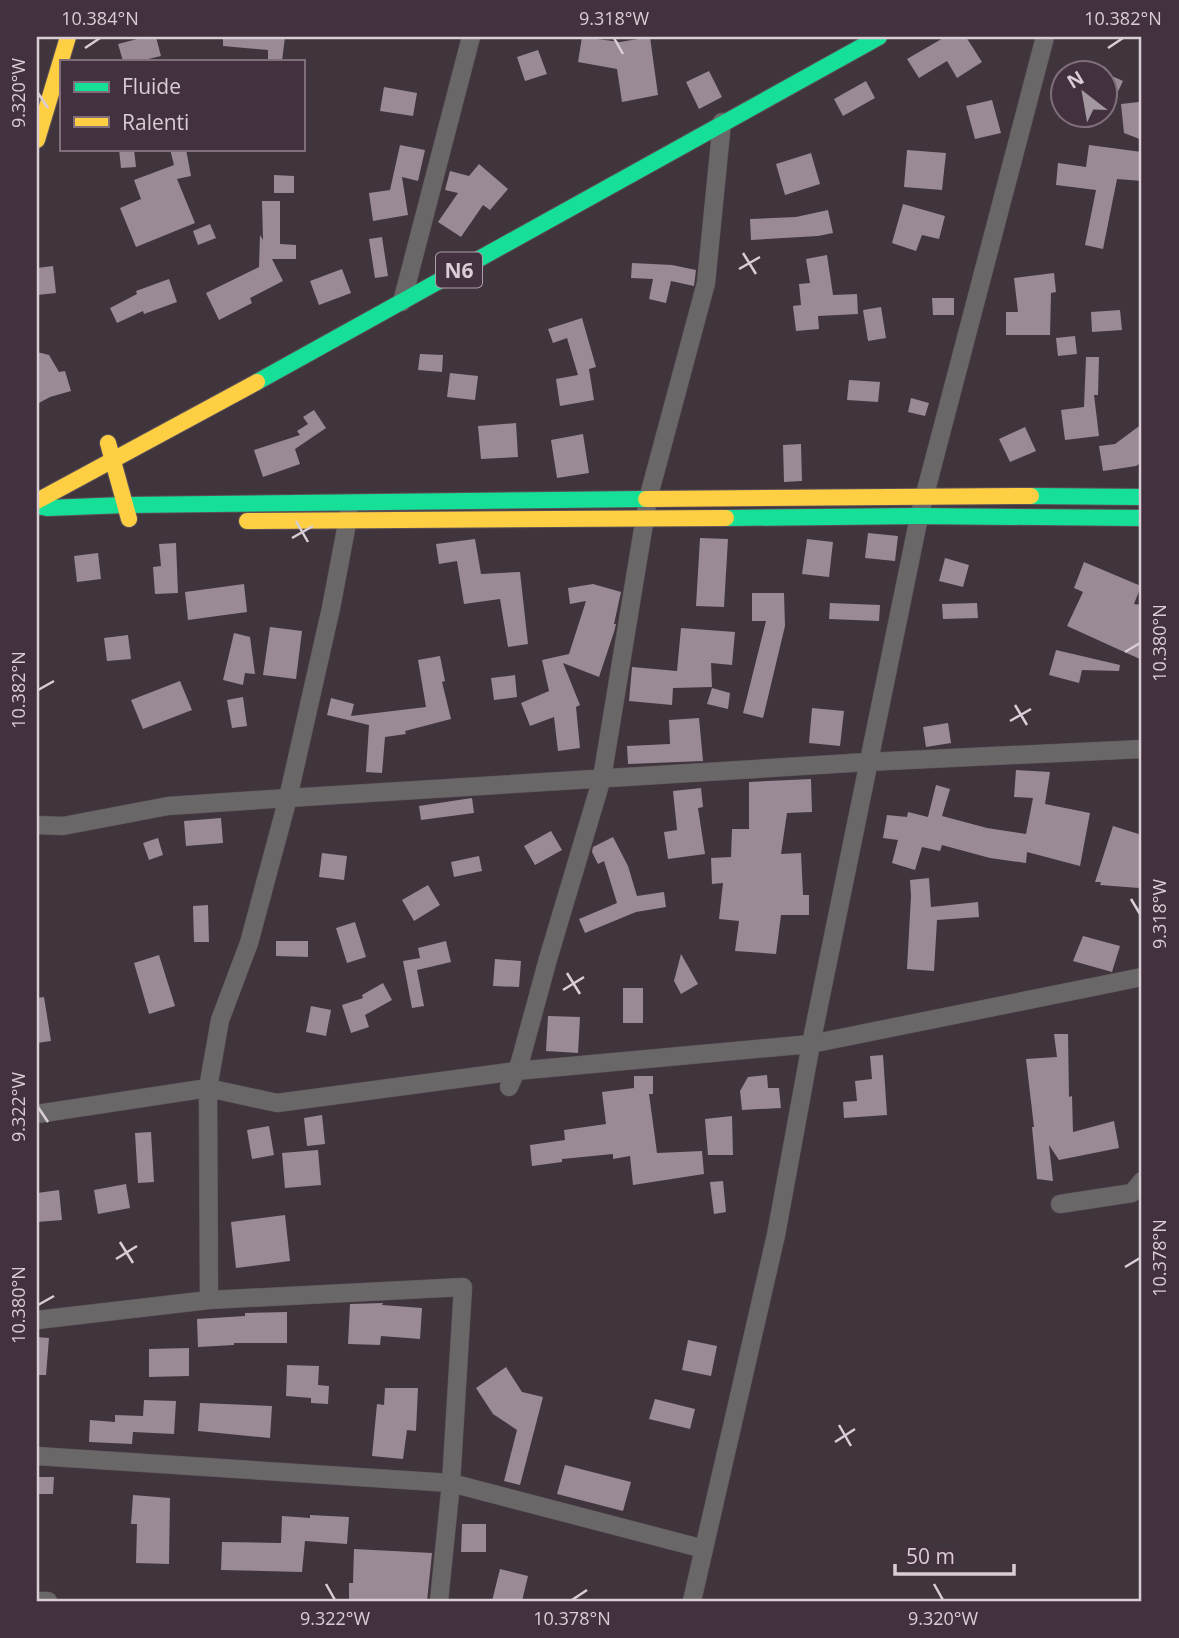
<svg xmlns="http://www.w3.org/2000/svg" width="1179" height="1638" font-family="'Open Sans',sans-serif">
<rect width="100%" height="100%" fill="#40353d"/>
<path fill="#998a95" d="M145 37H156L161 56 140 61H123L118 44Z
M223 37H285L282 61H268V50L223 46Z
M582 37 620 42 650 37 658 95 622 102 617 69 578 62Z
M945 37H966L982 62 957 78 947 61 919 78 907 59Z
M538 50 547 74 525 81 517 57Z
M709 71 722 97 699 109 686 82Z
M1105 73 1123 81 1105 119Z
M866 81 875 98 843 116 834 99Z
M384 87 417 93 413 116 380 111Z
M992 100 1001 133 975 139 966 106Z
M1139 102 1142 134V140L1124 133 1121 104Z
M400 145 425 150 418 181 402 177 408 215 373 221 369 193 390 190Z
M1089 145 1142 152V181L1117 179 1103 249 1085 245 1096 190 1056 185 1058 163 1086 167Z
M119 149H134L136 167 121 168Z
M170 149H186L191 176 177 179 195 223 136 247 120 208 141 199 134 180 174 165Z
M907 150 946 153 942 190 904 187Z
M811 153 820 184 785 195 776 164Z
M479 164 508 189 490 210 483 205 461 237 438 222 458 193 445 190 450 171 469 176Z
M274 175 294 176V193H274Z
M262 201H280V244L296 245V259H272L283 281 250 298 252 303 219 320 206 293 259 267 260 235 263 240Z
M903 204 945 216 939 239 922 235 916 251 892 243Z
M828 210 833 233 818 236 751 240 750 219 796 217Z
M210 224 216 238 198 245 193 231Z
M382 237 388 276 375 278 369 239Z
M827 255 833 295 857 294 858 314 818 316 819 329 796 331 793 306 801 305 799 284 810 283 806 259Z
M632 263 672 265 696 270 694 286 671 281 666 303 649 299 653 279 631 278Z
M53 266 56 293 37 295V268Z
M342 269 351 293 319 305 310 281Z
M1054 273 1056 292 1051 293 1050 335H1006V312H1018L1014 278Z
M169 279 177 302 144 314 143 311 117 323 110 308 137 294 136 291Z
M932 298H954V315H933Z
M881 307 886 338 868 341 863 310Z
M1120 310 1122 330 1092 332 1091 312Z
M582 318 596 367 589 369 594 400 560 406 556 379 578 375 567 338 553 343 548 329Z
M1075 336 1077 354 1058 356 1056 338Z
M37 352 49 355 59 372 65 371 71 391 50 397 37 404Z
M420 354 443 355 442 372 418 370Z
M1086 357H1099L1098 395H1094L1099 436 1065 440 1061 410 1084 407Z
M450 373 478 376 475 400 447 397Z
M849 380 880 382 878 402 847 400Z
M911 398 929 403 925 416 908 412Z
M314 410 326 428 295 449 300 464 263 477 254 450 300 435 297 431 308 424 303 417Z
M516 423 518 457 481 459 478 426Z
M1142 424V462L1136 466 1103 471 1099 446 1115 444Z
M1025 427 1036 451 1010 462 999 439Z
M583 434 589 473 557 478 551 440Z
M801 444 802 481 784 482 783 445Z
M868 533 898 536 895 561 865 558Z
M700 538 728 539 724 607 696 606Z
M475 539 481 574 520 572 528 644 508 647 500 599 464 604 457 561 439 564 436 544Z
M807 539 833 542 829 577 802 574Z
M176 543 178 593 155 594 153 567 161 566 159 544Z
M98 553 101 579 77 582 74 556Z
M945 558 969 565 963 587 939 581Z
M1084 562 1141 586 1134 604 1142 605V660L1067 626 1083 592 1074 588Z
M244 584 247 612 188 620 185 592Z
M593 584 621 592 614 624H616L614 632 599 677 563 663 580 705 576 707 580 748 558 751 554 717 530 726 521 703 549 691 542 660 569 654 586 601 570 604 568 588Z
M752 593H784L785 626 763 718 743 713 766 621H752Z
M830 603 880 605 879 621 829 619Z
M977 603 978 618 943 619 942 604Z
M270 627 302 631 296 679 263 675Z
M681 628 735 632 732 665 711 663 712 687 673 688 672 705 629 701 632 667 677 671Z
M234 633 250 637 255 674 245 673 243 685 223 680Z
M128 635 131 659 107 661 104 638Z
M1056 650 1120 665 1119 671 1082 670 1079 683 1049 675Z
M440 656 445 681 442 682 451 719 405 731 406 734 385 737 382 773 366 772 369 725 327 715 331 698 354 704 351 716 426 707 418 660Z
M515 675 517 697 494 700 491 678Z
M180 681 192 710 143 729 131 700Z
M712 688 730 693 728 709 707 704Z
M243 697 247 726 232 728 227 700Z
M812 708 844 711 840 746 809 743Z
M699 718 703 761 628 764 627 746 670 744 669 720Z
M948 723 951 743 926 747 923 727Z
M1016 770 1050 772 1045 804 1090 813 1080 866 1027 852 1026 863 990 858 942 845 940 851 922 847 915 870 892 863 898 840 883 838 887 815 907 817 908 812 928 817 936 785 950 789 942 816 987 828 1026 834 1033 798 1014 797Z
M811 779 812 812 787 813 781 854 801 853 803 895H809V915H781L776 954 735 951 739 921 719 919 723 883 712 884 711 858 731 857 732 829H749V782Z
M701 788 703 807 698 808 705 854 668 859 664 832 677 830 673 791Z
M472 798 474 813 421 820 419 806Z
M221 818 223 843 186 846 184 821Z
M1113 826 1142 835 1139 888 1100 885 1101 882H1095Z
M551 831 562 850 535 865 524 846Z
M613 837 628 866 637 896 664 892 666 907 636 912 585 933 579 919 617 903 604 861 598 864 592 852 593 847Z
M158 838 163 855 149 860 143 843Z
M322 853 347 856 344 880 319 877Z
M479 856 482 871 454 877 451 862Z
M929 878 931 907 978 902 979 917 937 920 934 971 907 969 911 896 910 880Z
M428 885 440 905 414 921 402 900Z
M208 905 209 942H194L193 906Z
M355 922 366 957 347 963 336 928Z
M1083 936 1120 946 1112 972 1073 961Z
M276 941H308V957L276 956Z
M446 941 451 962 417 970 424 1006 412 1008 403 961 420 958 418 948Z
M681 954 698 984 681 994 674 981Z
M159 955 175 1006 149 1014 134 963Z
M495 959 521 961 519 987 493 986Z
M383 983 392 1000 365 1015 369 1027 351 1033 342 1005 363 998 362 995Z
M623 988H643V1023H623Z
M44 997 51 1041 37 1043V998Z
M311 1006 331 1010 326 1036 306 1032Z
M548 1016 580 1017 578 1053 546 1051Z
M1054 1034H1068L1069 1097 1072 1096 1073 1132 1114 1121 1119 1148 1059 1160 1049 1145 1053 1181 1037 1179 1032 1127H1034L1026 1059 1057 1057Z
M883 1055 887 1115 844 1118 843 1102 857 1101 855 1081 872 1079 870 1056Z
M767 1075 768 1088H779L781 1108 742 1110 740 1091 748 1077Z
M634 1076H653V1094H649L657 1153 702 1151 704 1174 633 1185 630 1156 613 1159V1154L562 1159V1162L532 1166 530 1145 565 1140 564 1130 606 1124 602 1092 634 1088Z
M322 1115 325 1144 307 1146 304 1118Z
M732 1116 733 1155H708L705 1119Z
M269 1126 274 1155 252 1159 247 1130Z
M151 1132 154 1182 138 1183 135 1133Z
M318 1150 321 1185 285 1188 282 1153Z
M723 1181 726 1212 714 1214 710 1182Z
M126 1184 130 1208 98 1214 94 1190Z
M59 1190 62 1220 37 1222V1193Z
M285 1215 290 1261 236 1268 231 1222Z
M383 1303 382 1305 422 1308 420 1339 381 1336 380 1345 348 1344 350 1304Z
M287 1312V1343H234V1345L198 1347 197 1319 245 1316V1313Z
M37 1337 49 1338 46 1375H37Z
M688 1340 717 1346 711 1376 682 1370Z
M189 1348V1376L149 1377V1349Z
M287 1365 319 1366 318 1385 329 1386 328 1404 311 1403V1398L286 1396Z
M506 1367 522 1392 543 1397 520 1485 504 1481 517 1430 493 1414 476 1388Z
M385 1388H418L416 1431 407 1430 403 1459 372 1456 377 1404 384 1405Z
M655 1399 695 1409 690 1429 649 1419Z
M144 1400 176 1401 174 1434 133 1432 132 1444 89 1442 90 1420 115 1422V1415L143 1416Z
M200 1403 272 1406 270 1438 198 1431Z
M565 1465 631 1482 623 1511 557 1494Z
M38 1477H54L53 1494H39Z
M133 1495 170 1498 169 1564 136 1563 137 1524H131Z
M310 1515 349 1517 347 1544 305 1541 302 1572 221 1570 222 1542 281 1543 282 1516 310 1518Z
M462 1524H486V1552H461Z
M354 1549 432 1553 427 1601H349V1583H353Z
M500 1569 528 1576 522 1601H492Z"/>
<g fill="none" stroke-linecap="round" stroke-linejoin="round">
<g stroke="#5b5158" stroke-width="19">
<path id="street" d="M402 302 471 37
M37 825 63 826 168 806 288 798 867 762 1142 749
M509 1087 520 1062 548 959 602 778 648 499 706 283 722 122
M37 1114 208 1088 277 1103 516 1071 811 1044 1142 977
M1060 1204 1132 1193 1142 1181
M209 1300 208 1088 220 1020 249 943 288 798 331 608 349 513
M37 1320 209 1300 463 1287 451 1483 439 1601
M37 1456 451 1483 704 1549
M37 1601H48
M692 1601 776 1235 811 1044 919 517 1045 37"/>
</g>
<g stroke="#5b5158" stroke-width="18">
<path id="fast" d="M257 382 879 37
M1031 496 1142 497
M37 506 47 508 125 505 646 499
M726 518 918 516 1142 518"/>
</g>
<g stroke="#5b5158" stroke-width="18">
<path id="slow" d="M37 140 68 37
M108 443 129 519
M646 499 1031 496
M37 501 257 382
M247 521 726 518"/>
</g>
<use href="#street" stroke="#696767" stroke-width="18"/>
<use href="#fast" stroke="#16e098" stroke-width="16"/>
<use href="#slow" stroke="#ffcf43" stroke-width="16"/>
</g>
<path fill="none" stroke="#d9cdd6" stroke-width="2.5" d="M614 38 623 54M85 48 100 38M1108 48 1123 38M38 93 48 108M743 253 756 274M739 269 760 257M296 521 308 542M292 538 313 526M1125 652 1140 643M38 690 54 681M1015 705 1027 725M1010 721 1031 709M1131 899 1140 914M567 973 580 994M563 990 584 977M38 1107 48 1122M120 1242 133 1263M116 1259 137 1246M1125 1267 1140 1258M38 1305 54 1296M839 1425 851 1446M835 1442 855 1429M326 1584 335 1600M934 1584 943 1600M572 1600 587 1590"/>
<g text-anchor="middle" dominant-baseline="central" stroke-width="7" stroke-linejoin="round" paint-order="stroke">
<rect fill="#44313f" stroke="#ac9ea9" stroke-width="2" x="436" y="252.5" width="46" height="35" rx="5"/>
<g font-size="21" font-weight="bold" fill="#d9cdd6">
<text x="459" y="270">N6</text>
</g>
</g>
<rect width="1179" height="1638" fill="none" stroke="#44313f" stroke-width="77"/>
<rect x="60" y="60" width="245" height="91" fill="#44313f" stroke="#806f7b" stroke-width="2"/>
<rect x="74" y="82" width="35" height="10" fill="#16e098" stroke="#806f7b" stroke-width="2"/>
<text x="122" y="94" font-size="21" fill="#d9cdd6">Fluide</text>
<rect x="74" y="117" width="35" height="10" fill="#ffcf43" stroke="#806f7b" stroke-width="2"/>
<text x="122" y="130" font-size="21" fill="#d9cdd6">Ralenti</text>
<g transform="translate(1084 94) rotate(329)"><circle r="33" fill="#44313f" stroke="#806f7b" stroke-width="2"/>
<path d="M0-5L12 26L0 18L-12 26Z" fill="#a398a0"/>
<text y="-10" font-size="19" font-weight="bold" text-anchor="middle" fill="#d9cdd6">N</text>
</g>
<path d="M895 1564v10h119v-10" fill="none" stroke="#d9cdd6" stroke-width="3.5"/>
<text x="906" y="1564" font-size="21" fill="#d9cdd6" stroke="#44313f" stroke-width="5" paint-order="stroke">50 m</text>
<rect x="38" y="38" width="1102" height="1562" fill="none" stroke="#d9cdd6" stroke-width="2.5"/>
<g font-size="18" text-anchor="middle" fill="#d9cdd6">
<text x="100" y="25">10.384°N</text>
<text x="614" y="25">9.318°W</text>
<text x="1123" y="25">10.382°N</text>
<text transform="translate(19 93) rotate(-90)" y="6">9.320°W</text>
<text transform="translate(1160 643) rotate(-90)" y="6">10.380°N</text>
<text transform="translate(19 690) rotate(-90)" y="6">10.382°N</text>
<text transform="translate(1160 914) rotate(-90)" y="6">9.318°W</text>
<text transform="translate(19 1107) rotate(-90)" y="6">9.322°W</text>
<text transform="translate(1160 1258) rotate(-90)" y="6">10.378°N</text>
<text transform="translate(19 1305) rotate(-90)" y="6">10.380°N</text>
<text x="335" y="1625">9.322°W</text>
<text x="572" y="1625">10.378°N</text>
<text x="943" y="1625">9.320°W</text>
</g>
</svg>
